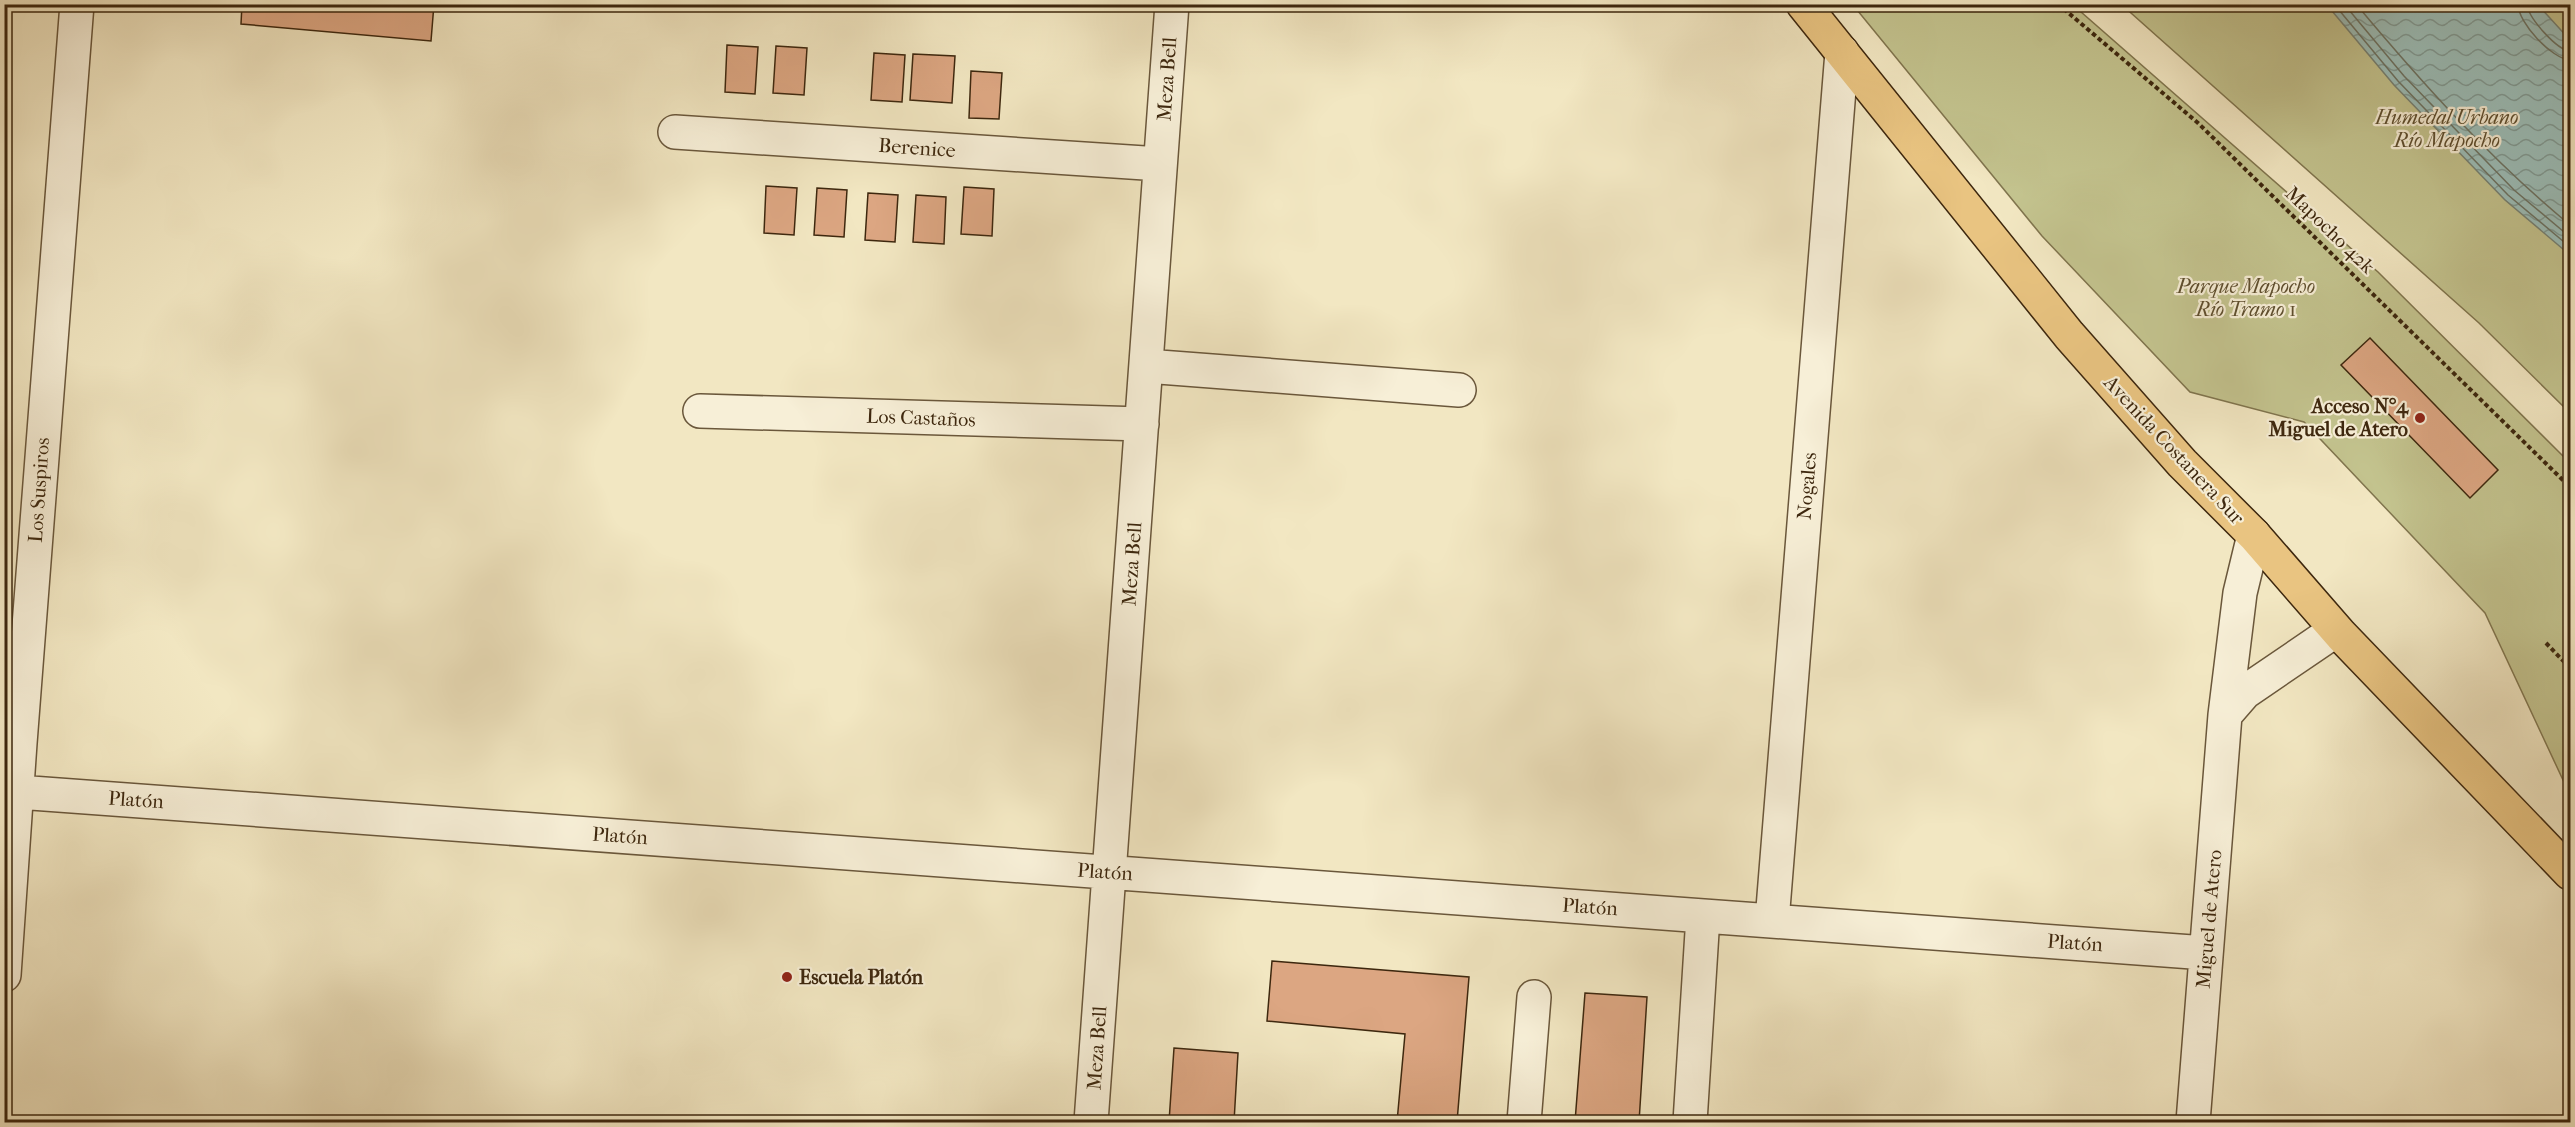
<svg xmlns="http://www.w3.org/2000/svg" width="2575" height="1127" font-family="'IM FELL French Canon',serif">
<defs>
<pattern id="water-waves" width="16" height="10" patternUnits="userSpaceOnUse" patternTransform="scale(1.5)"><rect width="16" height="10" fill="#9cbfba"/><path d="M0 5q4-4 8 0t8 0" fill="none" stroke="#809b96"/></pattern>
</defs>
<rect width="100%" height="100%" fill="#f2e7c2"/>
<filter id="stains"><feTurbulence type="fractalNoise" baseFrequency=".00333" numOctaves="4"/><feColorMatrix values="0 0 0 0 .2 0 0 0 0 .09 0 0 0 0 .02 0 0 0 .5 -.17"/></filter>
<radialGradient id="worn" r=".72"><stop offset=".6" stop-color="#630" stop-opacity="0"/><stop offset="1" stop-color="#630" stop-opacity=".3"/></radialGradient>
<path fill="#c3c38e" stroke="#80754e" stroke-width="1.5" d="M1853 5H2073L2378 272 2570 463V795L2485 613 2304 422 2190 392 2042 236Z
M2122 5H2570V413L2479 323Z"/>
<path fill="url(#water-waves)" stroke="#768275" stroke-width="1.5" d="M2327 5H2538L2570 40V255L2505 200 2394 85Z"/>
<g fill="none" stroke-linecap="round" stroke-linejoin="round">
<path stroke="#6c7364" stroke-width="1.5" d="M2334 4 2398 81 2508 195 2570 247
M2344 4 2404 76 2514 190 2570 237
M2356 4C2422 83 2491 160 2570 225
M2518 4C2518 23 2552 59 2570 60
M2527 4C2528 18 2557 50 2570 51"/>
</g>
<path fill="#dca682" stroke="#3d270e" stroke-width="1.5" d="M242 4H434L431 41 241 24Z
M727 45 758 47 755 94 725 92Z
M776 46 807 48 804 95 773 93Z
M874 53 905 55 902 102 871 100Z
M913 54 955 56 952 103 910 100Z
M971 71 1002 73 999 119 969 118Z
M766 186 797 188 794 235 764 233Z
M964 187 994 189 992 236 961 234Z
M817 188 847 190 844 237 814 235Z
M868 193 898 195 895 242 865 240Z
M916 195 946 197 944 244 913 242Z
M2370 338 2498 470 2470 498 2341 365Z
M1272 961 1469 977 1457 1122H1397L1405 1034 1267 1021Z
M1585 993 1647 997 1639 1122H1575Z
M1174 1048 1238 1053 1234 1122H1169Z"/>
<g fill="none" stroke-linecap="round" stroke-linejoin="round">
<g stroke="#6a573b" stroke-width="36">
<path id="minor" d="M675 132 1160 164
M1146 366 1459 390
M700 411 1142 424
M2225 715 2245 692 2336 630
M4 791 2206 953
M1772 921 1842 52
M4 975 20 743 77 4
M1091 1122 1172 4
M1524 1122 1534 997
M1690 1122 1703 916
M2193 1122 2225 715 2240 593 2254 535"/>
</g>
<g stroke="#3d270e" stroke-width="36">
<path id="major" d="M1803 4 2069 335 2182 463 2254 535 2341 635 2570 873"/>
</g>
<path stroke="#3d270e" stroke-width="4" stroke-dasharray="4.5 3" stroke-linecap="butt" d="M2058 4 2198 123 2570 487
M2546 643 2570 668"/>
<use href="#minor" stroke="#f7efd7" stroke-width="33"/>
<use href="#major" stroke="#e9c481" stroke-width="33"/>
</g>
<g fill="#8f2418" stroke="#f7efd7" stroke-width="2">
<circle cx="2420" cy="418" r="6"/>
<circle cx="787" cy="977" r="6"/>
</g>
<g text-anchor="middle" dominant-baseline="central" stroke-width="4.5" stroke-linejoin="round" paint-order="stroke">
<g font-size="20" fill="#3d270e" stroke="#f7efd7">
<text transform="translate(1167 79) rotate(-86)">Meza Bell</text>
<text transform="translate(917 148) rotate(4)">Berenice</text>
<text transform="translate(2330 230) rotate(44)">Mapocho 42k</text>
<text transform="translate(921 418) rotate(2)">Los Castaños</text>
<text transform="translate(2174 450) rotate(47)">Avenida Costanera Sur</text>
<text transform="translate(1807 486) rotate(-85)">Nogales</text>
<text transform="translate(39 490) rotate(-86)">Los Suspiros</text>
<text transform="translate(1132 564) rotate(-86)">Meza Bell</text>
<text transform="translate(136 800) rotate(4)">Platón</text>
<text transform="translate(620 836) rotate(4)">Platón</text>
<text transform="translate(1105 872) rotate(4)">Platón</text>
<text transform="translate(1590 907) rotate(4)">Platón</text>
<text transform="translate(2209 919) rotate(-85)">Miguel de Atero</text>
<text transform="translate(2075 943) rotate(4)">Platón</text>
<text transform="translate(1097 1048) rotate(-86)">Meza Bell</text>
</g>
<g font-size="20" font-style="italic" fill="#5e4e2e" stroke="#f7efd7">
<text x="2447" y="117">Humedal Urbano<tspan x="2447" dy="23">Río Mapocho</tspan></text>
<text x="2246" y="286">Parque Mapocho<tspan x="2246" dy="23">Río Tramo 1</tspan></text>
</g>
<g font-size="20" font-weight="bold" fill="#3d270e" stroke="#f7efd7" text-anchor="end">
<text x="2408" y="406">Acceso N°4<tspan x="2408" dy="23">Miguel de Atero</tspan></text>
<text x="799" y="977" text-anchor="start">Escuela Platón</text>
</g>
</g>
<rect width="2575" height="1127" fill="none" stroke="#f2e7c2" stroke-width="24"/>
<rect x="6" y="6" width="2563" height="1115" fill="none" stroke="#3d270e" stroke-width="3"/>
<rect x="12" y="12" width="2551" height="1103" fill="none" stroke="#3d270e" stroke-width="1.5"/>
<rect width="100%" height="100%" filter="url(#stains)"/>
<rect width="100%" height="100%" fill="url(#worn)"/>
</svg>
